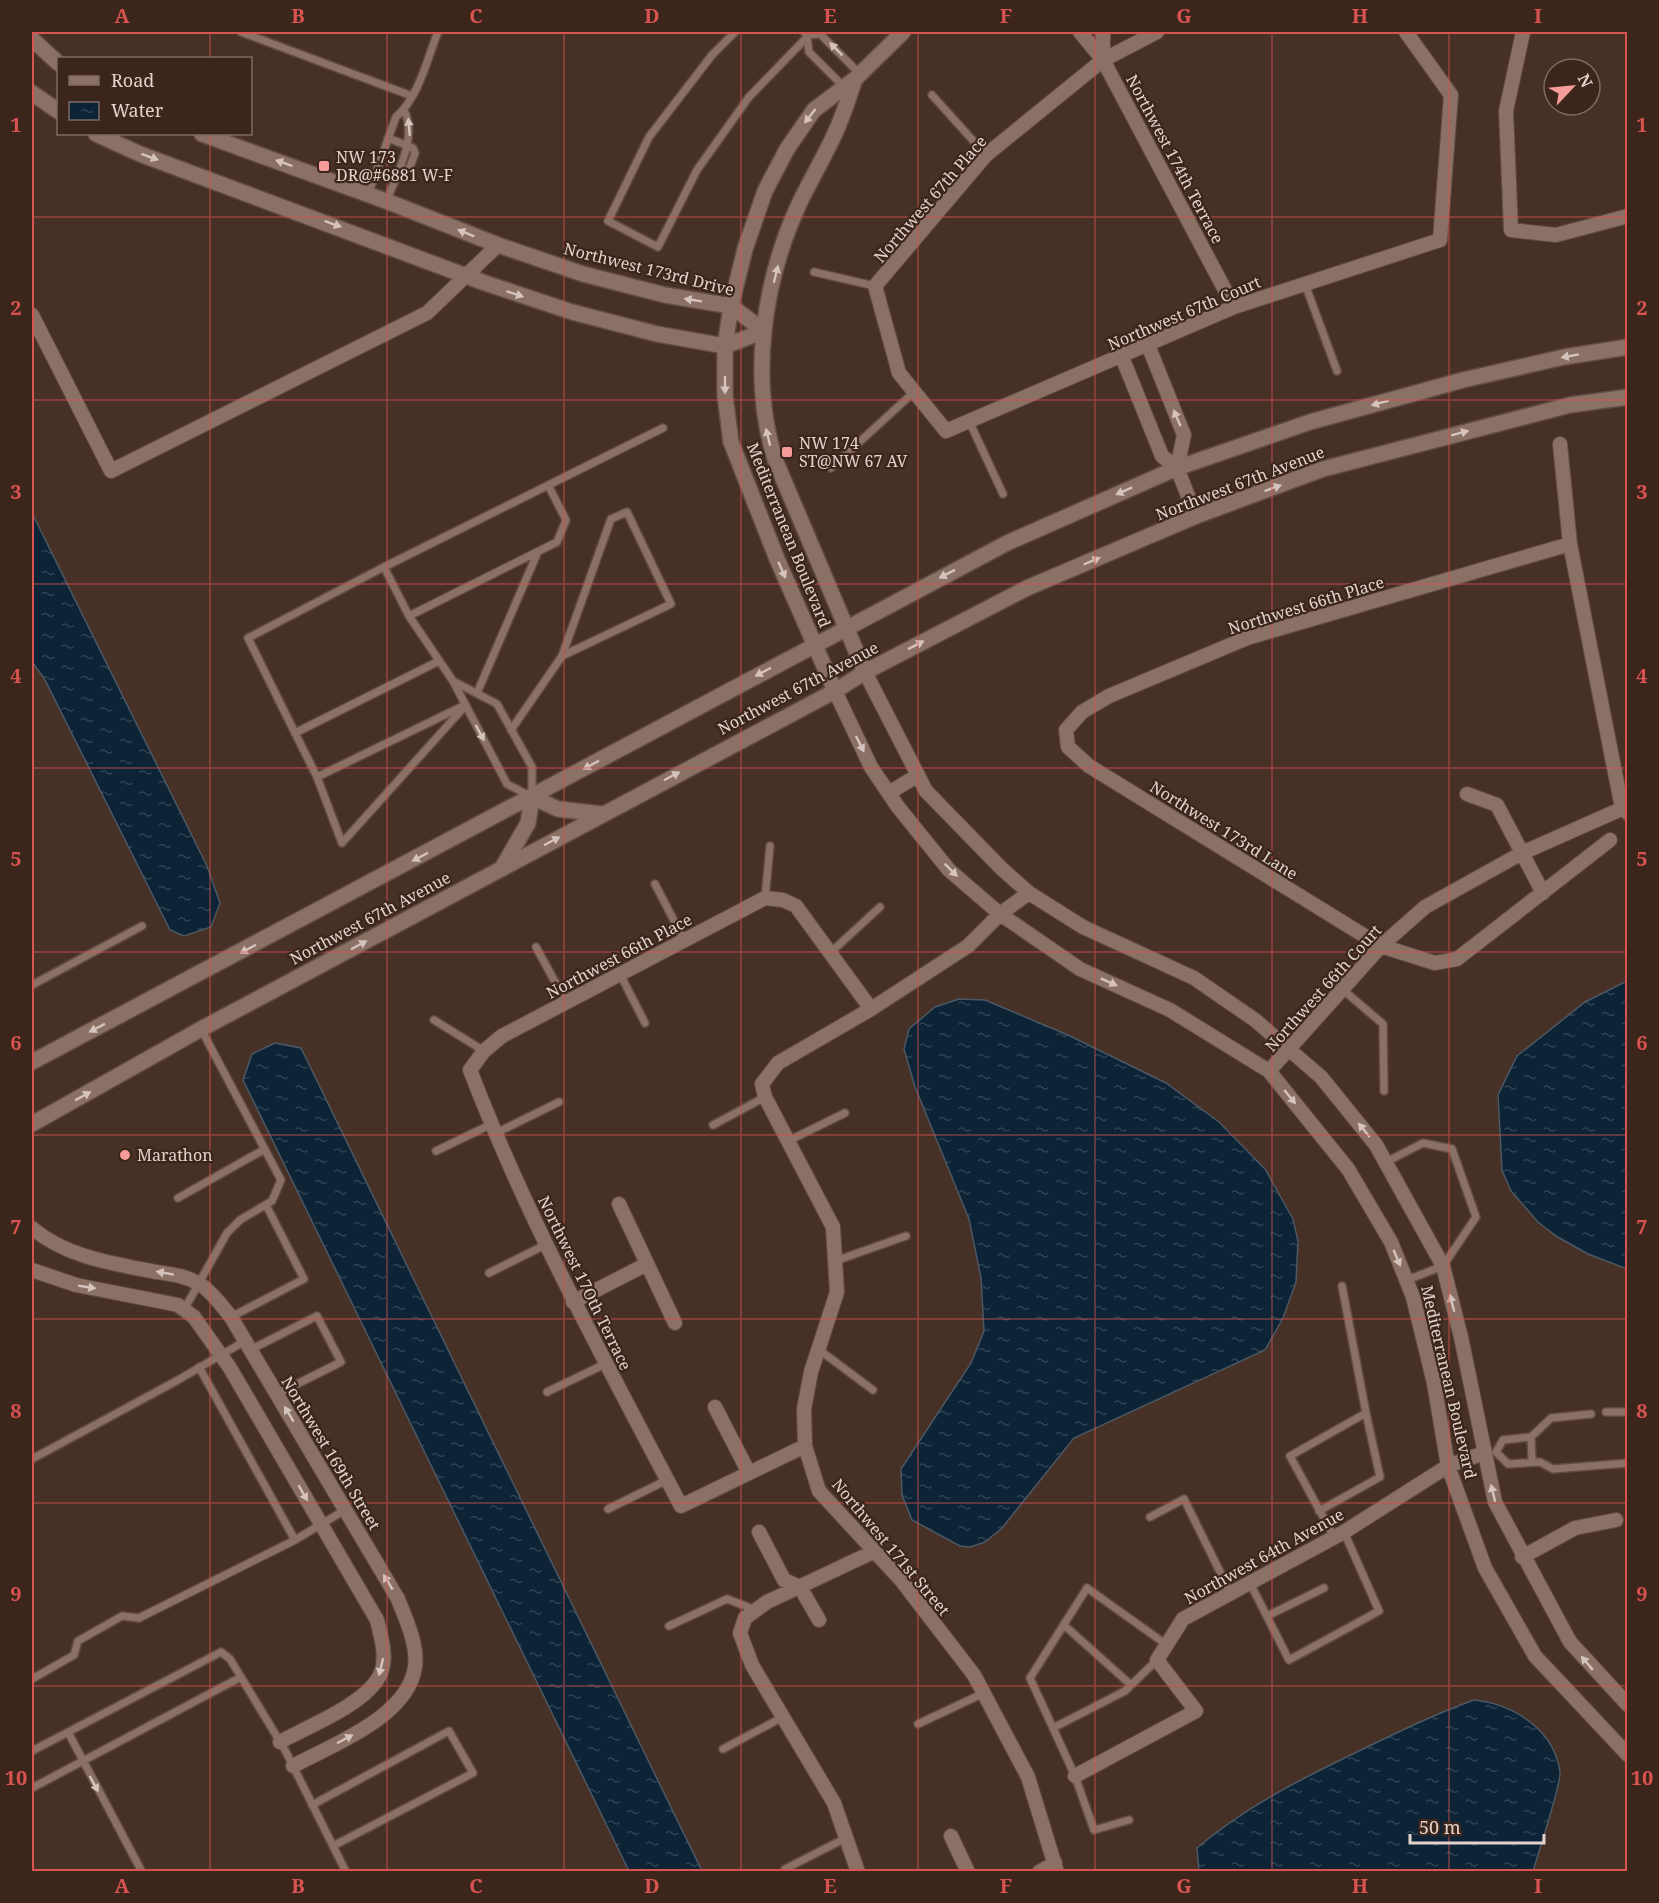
<svg xmlns="http://www.w3.org/2000/svg" width="1659" height="1903" font-family="'Noto Serif',serif">
<defs>
<pattern id="water-ripples" width="26" height="14" patternUnits="userSpaceOnUse" patternTransform="scale(1.5)"><rect width="26" height="14" fill="#0c2436"/><path d="M2 4q2-2 4 0t4 0M15 11q2-2 4 0t4 0" fill="none" stroke="#2f4352"/></pattern>
</defs>
<rect width="100%" height="100%" fill="#473026"/>
<path fill="url(#water-ripples)" stroke="#4c5863" stroke-width="1.5" d="M32 513 207 866 220 903 211 927 184 936 170 930 44 678 32 662Z
M1627 981H1628L1627 1269 1588 1254 1556 1236 1538 1222 1511 1191 1502 1170 1498 1095 1517 1056 1585 1002Z
M959 999 985 1000 1068 1035 1166 1083 1219 1122 1265 1169 1293 1219 1298 1241 1296 1282 1283 1318 1265 1350 1074 1438 1002 1528 985 1542 970 1547 960 1546 912 1520 902 1495 901 1469 971 1363 984 1331 981 1278 969 1219 915 1087 904 1049 909 1029 935 1007Z
M275 1043 301 1048 702 1871H629L243 1080 252 1054Z
M1474 1700C1513 1704 1554 1729 1560 1772 1561 1785 1538 1854 1533 1871H1199L1197 1848C1246 1806 1303 1778 1361 1750 1398 1732 1435 1714 1474 1700Z"/>
<g fill="none" stroke-linecap="round" stroke-linejoin="round">
<g stroke="#604c43" stroke-width="10">
<path id="lane" d="M241 32 412 96
M735 32 712 55 649 137 608 221 658 247 697 170 749 97 812 32
M804 32 808 35 820 34 860 74
M807 37 809 52 844 87
M932 95 986 155
M388 138 413 148 415 153 410 167 394 179
M368 194 396 117C419 97 427 59 438 32
M387 200C397 173 418 138 404 110
M814 272 875 286
M1305 284 1337 371
M969 421 1003 494
M831 468 914 392
M384 567 248 638 295 733 439 661
M409 616 557 542 566 520 548 485
M453 681 497 704 532 767V797L507 784 453 681 409 616 384 567 663 428
M477 693 537 554
M511 730 562 656 611 519 627 512 671 604 562 656
M295 733 317 777 461 707
M317 777 342 843 466 705
M655 884 684 940
M765 898 770 846
M536 947 566 1002
M830 953 880 907
M620 974 645 1023
M32 985 142 926
M1342 989 1383 1024 1384 1091
M434 1020 484 1051
M713 1125 765 1097
M496 1133 559 1102
M788 1141 845 1113
M436 1151 492 1124
M1386 1162 1423 1143 1452 1149 1476 1217 1443 1266 1407 1280
M178 1198 265 1149
M835 1261 906 1236
M489 1273 547 1244
M185 1308 227 1233 240 1220 272 1201 281 1180 201 1029
M231 1317 304 1279 266 1205
M818 1349 873 1390
M250 1350 317 1316 341 1362 277 1394
M199 1367 295 1540
M547 1392 605 1364
M1606 1412H1628
M1531 1437 1532 1461
M1496 1452 1508 1464 1540 1462 1553 1469 1628 1463
M1496 1452 1503 1440 1531 1437 1551 1418 1591 1414
M32 1459 178 1380 245 1341
M608 1509 667 1480
M1319 1511 1380 1477 1366 1413
M1150 1517 1184 1499 1230 1592
M1334 1537 1290 1456 1366 1413 1342 1286
M1249 1581 1289 1660 1379 1611 1344 1532
M1267 1616 1324 1588
M1064 1625 1131 1685
M669 1626 727 1599 756 1610
M32 1679 74 1655 78 1641 122 1616 139 1618 295 1540 345 1510
M918 1724 984 1693
M1053 1728 1125 1691 1157 1660
M68 1732 142 1872
M723 1749 783 1717
M32 1751 221 1652 230 1659 285 1750 346 1872
M32 1788 241 1677
M312 1805 449 1731 473 1773 333 1846
M1129 1820 1094 1830 1075 1776 1030 1678 1087 1588 1167 1645
M785 1869 846 1838"/>
</g>
<g stroke="#604c43" stroke-width="16">
<path id="street" d="M1080 32 1103 60 1234 307
M1157 32 1103 60 986 155 875 286 899 373 946 431 1234 307 1440 240 1451 95 1406 32
M1523 32 1506 111 1511 230 1556 235 1628 216
M1103 60V32
M32 315 111 471 427 313 498 245
M1148 345 1184 435 1177 468
M1122 357 1162 456 1177 468 1196 516
M1560 444 1570 544 1622 808 1628 813
M1570 544 1247 638 1109 696 1082 712 1066 730 1068 747 1089 766 1381 946 1435 963 1457 959 1610 840
M865 672 926 791 1001 868 1029 893 1083 927 1194 978 1255 1020 1321 1077 1376 1145 1443 1266 1461 1337 1495 1502 1570 1642 1628 1705
M835 691 871 767 898 807 949 870 1000 914 1080 969 1170 1010 1269 1071 1348 1169 1391 1242 1413 1297 1434 1383 1448 1466 1485 1568 1535 1656 1628 1755
M889 793 918 775
M1467 794 1497 805 1543 893
M1029 893 1000 914 968 946 871 1009 778 1063 762 1084 765 1097 833 1227 837 1292 811 1372 804 1409 805 1446 819 1491 901 1580 974 1675 1028 1777 1057 1872
M1269 1071 1381 946 1425 907 1522 853 1628 806
M619 1204 675 1323
M32 1228C65 1256 109 1263 151 1271 168 1274 185 1275 200 1284 213 1293 222 1306 231 1317L398 1599C406 1620 418 1644 415 1667 408 1717 332 1745 293 1766
M32 1270 76 1285 178 1305 194 1317 230 1368 377 1620C381 1637 388 1658 380 1675 365 1705 308 1726 280 1742
M573 1302 647 1264
M715 1407 749 1473
M805 1446 681 1506C606 1363 528 1221 470 1070L484 1051 502 1036 765 898 783 900 796 906 871 1009
M759 1532 784 1580 800 1587 819 1620
M1522 1557 1575 1528 1616 1520
M1075 1776 1196 1711 1157 1660 1183 1619 1344 1532 1448 1466 1484 1453
M951 1836 968 1872
M858 1872 834 1803 752 1665 740 1633 745 1618 767 1602 873 1552
M1039 1872 1055 1863"/>
</g>
<g stroke="#604c43" stroke-width="18">
<path id="secondary" d="M32 39 58 63
M855 79C849 96 844 114 836 131 825 156 811 179 799 204 763 282 749 380 776 462L865 672
M32 93 58 111
M96 134 140 154 485 283 572 312 657 334 725 346 764 331
M202 134 386 201 498 245 583 274 665 295 731 306 764 331
M835 691 777 559 731 442 725 396V346L731 306 745 249 765 191 787 149 814 110 855 79 903 32
M502 868 528 823 532 797 558 809 602 814
M32 1062 1007 543 1177 468 1310 422 1463 380 1564 357 1628 347
M32 1124 201 1029 835 691 865 672 1027 588 1196 516 1323 469 1570 405 1628 397"/>
</g>
<use href="#lane" stroke="#8b7065" stroke-width="7"/>
<use href="#street" stroke="#8b7065" stroke-width="14"/>
<use href="#secondary" stroke="#8b7065" stroke-width="15"/>
</g>
<defs><path id="oneway-solid" d="M-6-.8H1V-3.2L6.5 0L1 3.2V.8H-6Z" transform="scale(1.5)"/></defs>
<g fill="#d5c4bd">
<use href="#oneway-solid" transform="translate(836 49) rotate(-135)"/>
<use href="#oneway-solid" transform="translate(810 116) rotate(128)"/>
<use href="#oneway-solid" transform="translate(409 127) rotate(-95)"/>
<use href="#oneway-solid" transform="translate(150 157) rotate(20)"/>
<use href="#oneway-solid" transform="translate(284 163) rotate(-160)"/>
<use href="#oneway-solid" transform="translate(333 224) rotate(20)"/>
<use href="#oneway-solid" transform="translate(466 233) rotate(-158)"/>
<use href="#oneway-solid" transform="translate(776 274) rotate(-76)"/>
<use href="#oneway-solid" transform="translate(515 294) rotate(18)"/>
<use href="#oneway-solid" transform="translate(693 300) rotate(-171)"/>
<use href="#oneway-solid" transform="translate(1570 356) rotate(170)"/>
<use href="#oneway-solid" transform="translate(725 385) rotate(90)"/>
<use href="#oneway-solid" transform="translate(1380 403) rotate(165)"/>
<use href="#oneway-solid" transform="translate(1177 418) rotate(-113)"/>
<use href="#oneway-solid" transform="translate(1460 433) rotate(-15)"/>
<use href="#oneway-solid" transform="translate(768 437) rotate(-104)"/>
<use href="#oneway-solid" transform="translate(1273 488) rotate(-20)"/>
<use href="#oneway-solid" transform="translate(1124 491) rotate(156)"/>
<use href="#oneway-solid" transform="translate(1092 561) rotate(-23)"/>
<use href="#oneway-solid" transform="translate(782 570) rotate(66)"/>
<use href="#oneway-solid" transform="translate(947 574) rotate(153)"/>
<use href="#oneway-solid" transform="translate(916 645) rotate(-27)"/>
<use href="#oneway-solid" transform="translate(763 672) rotate(152)"/>
<use href="#oneway-solid" transform="translate(480 733) rotate(62)"/>
<use href="#oneway-solid" transform="translate(860 744) rotate(63)"/>
<use href="#oneway-solid" transform="translate(591 765) rotate(152)"/>
<use href="#oneway-solid" transform="translate(672 776) rotate(-28)"/>
<use href="#oneway-solid" transform="translate(552 841) rotate(-28)"/>
<use href="#oneway-solid" transform="translate(420 857) rotate(152)"/>
<use href="#oneway-solid" transform="translate(951 870) rotate(45)"/>
<use href="#oneway-solid" transform="translate(359 945) rotate(-28)"/>
<use href="#oneway-solid" transform="translate(248 949) rotate(152)"/>
<use href="#oneway-solid" transform="translate(1109 982) rotate(24)"/>
<use href="#oneway-solid" transform="translate(97 1028) rotate(153)"/>
<use href="#oneway-solid" transform="translate(83 1096) rotate(-29)"/>
<use href="#oneway-solid" transform="translate(1290 1097) rotate(51)"/>
<use href="#oneway-solid" transform="translate(1364 1130) rotate(-129)"/>
<use href="#oneway-solid" transform="translate(1397 1258) rotate(67)"/>
<use href="#oneway-solid" transform="translate(165 1273) rotate(-170)"/>
<use href="#oneway-solid" transform="translate(87 1287) rotate(9)"/>
<use href="#oneway-solid" transform="translate(1452 1303) rotate(-105)"/>
<use href="#oneway-solid" transform="translate(289 1414) rotate(-121)"/>
<use href="#oneway-solid" transform="translate(303 1493) rotate(60)"/>
<use href="#oneway-solid" transform="translate(1493 1493) rotate(-104)"/>
<use href="#oneway-solid" transform="translate(388 1582) rotate(-121)"/>
<use href="#oneway-solid" transform="translate(1587 1663) rotate(-130)"/>
<use href="#oneway-solid" transform="translate(381 1667) rotate(104)"/>
<use href="#oneway-solid" transform="translate(345 1739) rotate(-28)"/>
<use href="#oneway-solid" transform="translate(94 1784) rotate(62)"/>
</g>
<path fill="none" stroke="#d95351" stroke-width="1.5" stroke-opacity="0.55" d="M210 32V58M387 32V1872M564 32V1872M741 32V1872M918 32V1872M1095 32V1872M1272 32V1872M1449 32V1872M210 134V1872M32 217H1628M32 400H1628M32 584H1628M32 768H1628M32 952H1628M32 1135H1628M32 1319H1628M32 1503H1628M32 1686H1628"/>
<g fill="#f59b99" stroke="#3c261c" stroke-width="2">
<rect x="318" y="160" width="12" height="12" rx="3"/>
<rect x="781" y="446" width="12" height="12" rx="3"/>
<circle cx="125" cy="1155" r="6"/>
</g>
<g text-anchor="middle" dominant-baseline="central" stroke-width="4.5" stroke-linejoin="round" paint-order="stroke">
<g font-size="16" fill="#e2d3cd" stroke="#3c261c" text-anchor="start">
<text x="336" y="157">NW 173<tspan x="336" dy="18">DR@#6881 W-F</tspan></text>
<text x="799" y="443">NW 174<tspan x="799" dy="18">ST@NW 67 AV</tspan></text>
<text x="137" y="1155">Marathon</text>
</g>
<g font-size="16" fill="#e2d3cd" stroke="#3c261c">
<text transform="translate(1175 159) rotate(62)">Northwest 174th Terrace</text>
<text transform="translate(930 199) rotate(-49)">Northwest 67th Place</text>
<text transform="translate(649 269) rotate(14)">Northwest 173rd Drive</text>
<text transform="translate(1184 313) rotate(-23)">Northwest 67th Court</text>
<text transform="translate(1240 483) rotate(-21)">Northwest 67th Avenue</text>
<text transform="translate(789 535) rotate(68)">Mediterranean Boulevard</text>
<text transform="translate(1306 605) rotate(-17)">Northwest 66th Place</text>
<text transform="translate(798 688) rotate(-28)">Northwest 67th Avenue</text>
<text transform="translate(1224 830) rotate(32)">Northwest 173rd Lane</text>
<text transform="translate(370 918) rotate(-28)">Northwest 67th Avenue</text>
<text transform="translate(619 956) rotate(-28)">Northwest 66th Place</text>
<text transform="translate(1323 988) rotate(-48)">Northwest 66th Court</text>
<text transform="translate(585 1283) rotate(64)">Northwest 17Oth Terrace</text>
<text transform="translate(1449 1382) rotate(77)">Mediterranean Boulevard</text>
<text transform="translate(331 1453) rotate(59)">Northwest 169th Street</text>
<text transform="translate(891 1547) rotate(50)">Northwest 171st Street</text>
<text transform="translate(1264 1556) rotate(-29)">Northwest 64th Avenue</text>
</g>
</g>
<rect width="1659" height="1903" fill="none" stroke="#3c261c" stroke-width="66"/>
<rect x="57" y="57" width="195" height="78" fill="#3c261c" stroke="#7e6b63" stroke-width="1.5"/>
<rect x="69" y="76" width="30" height="9" fill="#8b7065" stroke="#7e6b63" stroke-width="1.5"/>
<text x="111" y="87" font-size="18" fill="#e2d3cd">Road</text>
<rect x="69" y="102" width="30" height="18" fill="url(#water-ripples)" stroke="#7e6b63" stroke-width="1.5"/>
<text x="111" y="117" font-size="18" fill="#e2d3cd">Water</text>
<g transform="translate(1572 87) rotate(64)"><circle r="28" fill="#3c261c" stroke="#7e6b63" stroke-width="1.5"/>
<path d="M0-4.5L10 22L0 15L-10 22Z" fill="#f59b99"/>
<text y="-9" font-size="16" font-weight="bold" text-anchor="middle" fill="#e2d3cd">N</text>
</g>
<path d="M1410 1834v9h134v-9" fill="none" stroke="#e2d3cd" stroke-width="3"/>
<text x="1419" y="1834" font-size="18" fill="#e2d3cd" stroke="#3c261c" stroke-width="4.5" paint-order="stroke">50 m</text>
<rect x="33" y="33" width="1593" height="1837" fill="none" stroke="#d95351" stroke-width="2"/>
<g font-size="20" text-anchor="middle" font-weight="bold" fill="#d95351">
<text x="122" y="23">A</text>
<text x="298" y="23">B</text>
<text x="476" y="23">C</text>
<text x="652" y="23">D</text>
<text x="830" y="23">E</text>
<text x="1006" y="23">F</text>
<text x="1184" y="23">G</text>
<text x="1360" y="23">H</text>
<text x="1538" y="23">I</text>
<text x="16" y="132">1</text>
<text x="1642" y="132">1</text>
<text x="16" y="315">2</text>
<text x="1642" y="315">2</text>
<text x="16" y="499">3</text>
<text x="1642" y="499">3</text>
<text x="16" y="683">4</text>
<text x="1642" y="683">4</text>
<text x="16" y="866">5</text>
<text x="1642" y="866">5</text>
<text x="16" y="1050">6</text>
<text x="1642" y="1050">6</text>
<text x="16" y="1234">7</text>
<text x="1642" y="1234">7</text>
<text x="16" y="1418">8</text>
<text x="1642" y="1418">8</text>
<text x="16" y="1601">9</text>
<text x="1642" y="1601">9</text>
<text x="16" y="1785">10</text>
<text x="1642" y="1785">10</text>
<text x="122" y="1893">A</text>
<text x="298" y="1893">B</text>
<text x="476" y="1893">C</text>
<text x="652" y="1893">D</text>
<text x="830" y="1893">E</text>
<text x="1006" y="1893">F</text>
<text x="1184" y="1893">G</text>
<text x="1360" y="1893">H</text>
<text x="1538" y="1893">I</text>
</g>
</svg>
